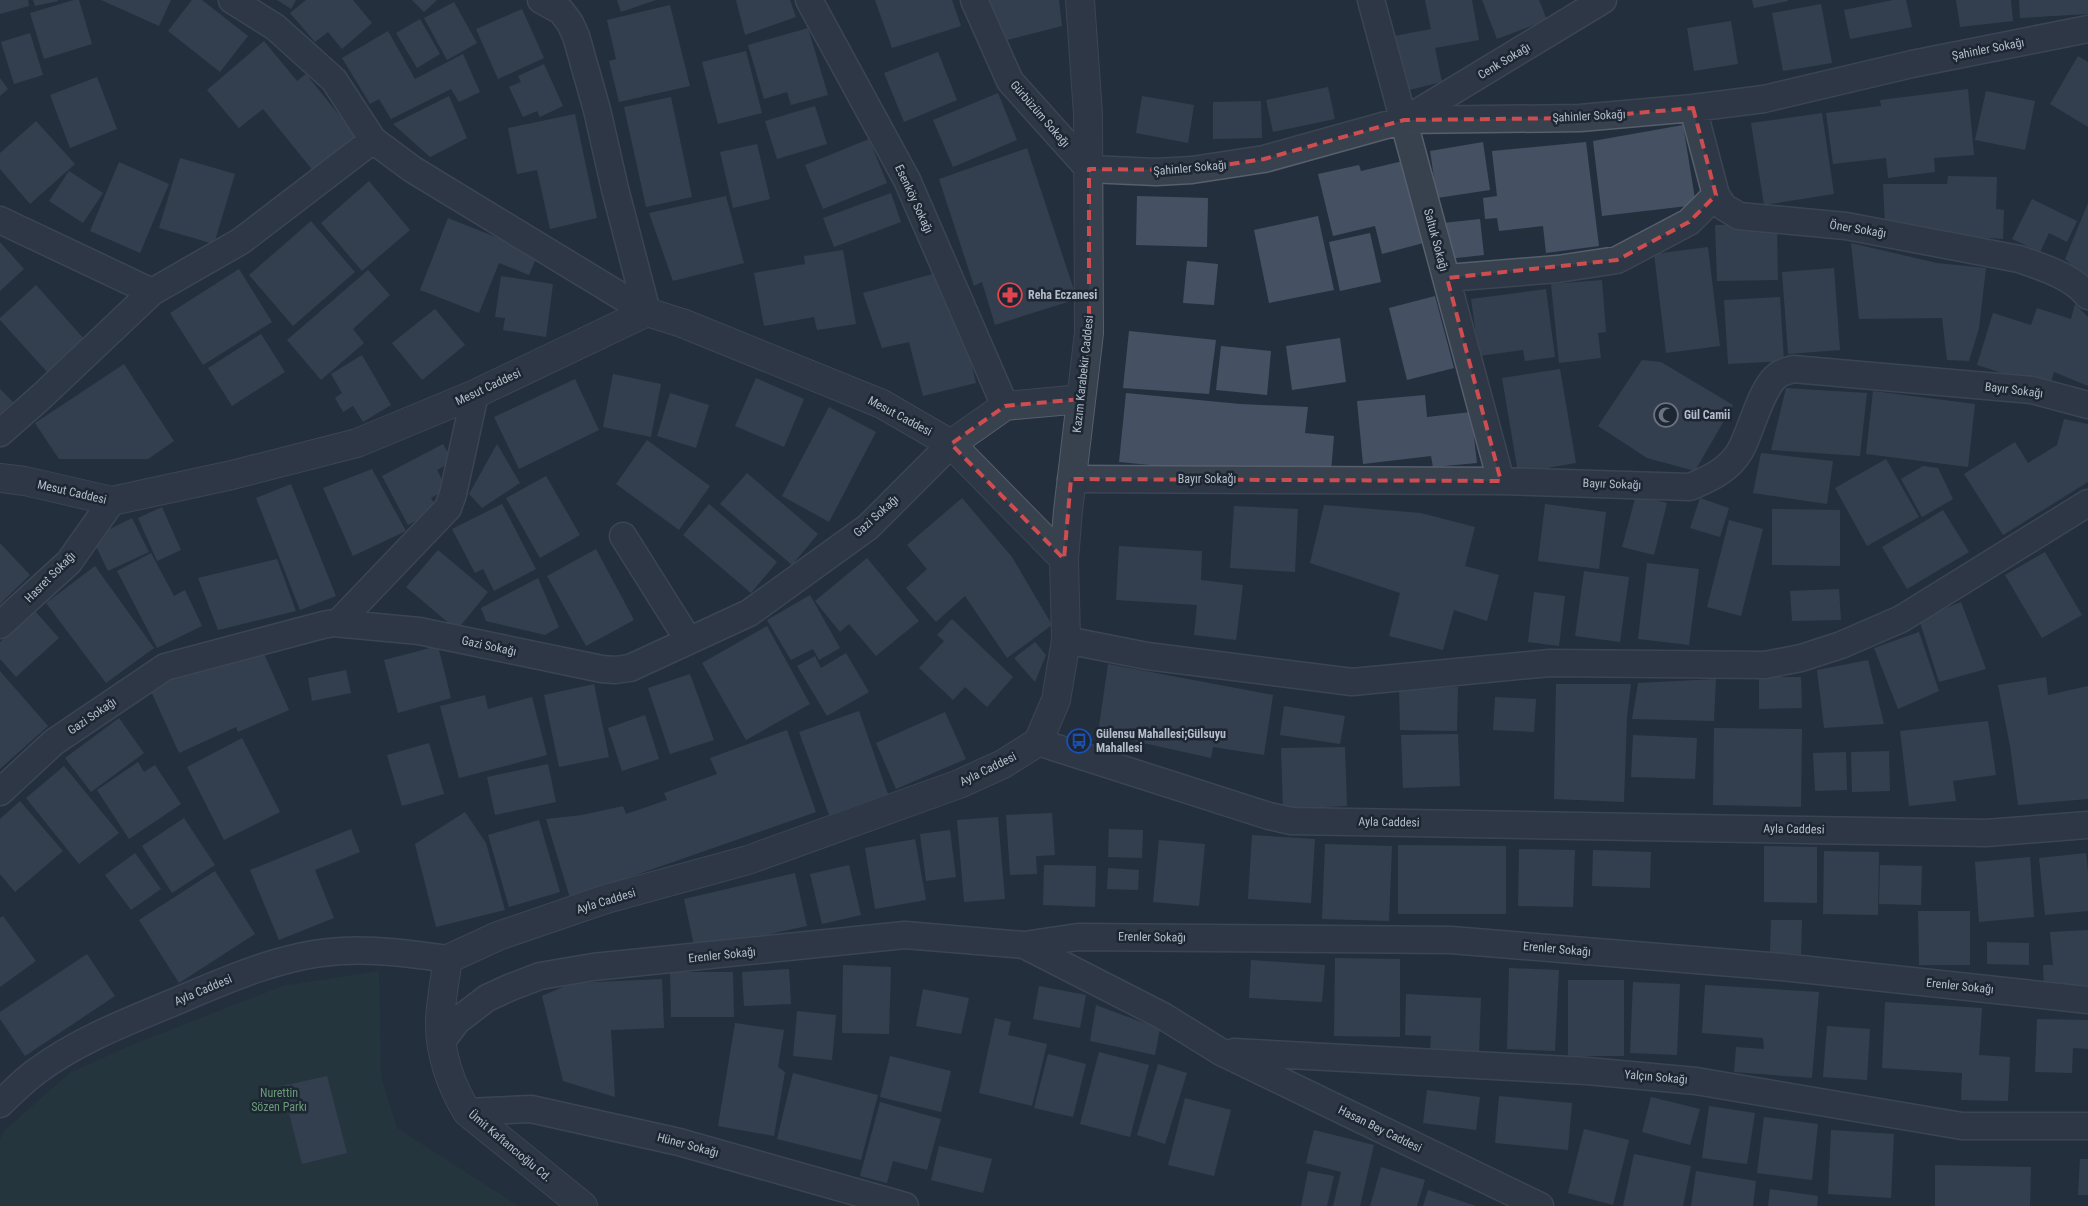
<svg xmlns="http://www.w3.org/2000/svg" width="2088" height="1206" font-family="'Roboto Condensed',sans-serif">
<rect width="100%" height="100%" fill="#242f3e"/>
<path fill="#263c3f" d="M379 971 381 1077 397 1128 518 1206H0V1139L6 1129 71 1072 139 1042 283 986Z"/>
<path fill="#455162" d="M0 0H28L29 6 0 14Z
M33 0H58V1L35 6Z
M74 0H79L92 44 44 59 30 13Z
M101 0H171L159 26Z
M192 0H202L248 36 220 72 168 31Z
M277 0H296L291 9Z
M306 0H353L372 23 342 49 328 32 315 42 290 13Z
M412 0H437L424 12Z
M617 0H656L621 12Z
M736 0H790L796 17 745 35Z
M875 0H952L961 26 892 48Z
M988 0H1059L1062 26 1007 40Z
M1425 0H1472L1479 40 1435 48 1442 82 1405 91 1394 36 1431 29Z
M1482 0H1539L1547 20 1497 39Z
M1752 0H1788V1L1754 8Z
M1893 0H1906L1912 27 1850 39 1844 10Z
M1956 0H2011L2013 21 1960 27Z
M2019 0H2088V14L2020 18Z
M454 2 477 43 447 60 424 18Z
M1821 4 1832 63 1783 71 1772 13Z
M670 5 690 86 619 102 609 61 616 59 607 20Z
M522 9 544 58 498 79 476 29Z
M420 19 440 54 417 68 396 33Z
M1731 21 1738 64 1694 71 1687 28Z
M808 28 828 95 791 105 787 92 764 99 748 45Z
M388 31 415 79 463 54 480 92 459 102 451 89 391 119 379 99 370 104 342 58Z
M30 33 43 75 14 84 1 42Z
M264 41 297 81 306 74 357 137 314 172 263 109 239 128 207 90Z
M746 51 762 113 718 124 702 62Z
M938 52 957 100 904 122 884 73Z
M2078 56 2088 62V127L2050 104Z
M544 64 563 106 540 117 537 111 523 117 509 87 521 82 518 76Z
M97 77 117 129 70 148 50 95Z
M0 78 8 89 0 96Z
M1328 87 1335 119 1273 132 1266 100Z
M1968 89 1974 155 1934 158 1935 172 1888 178 1886 158 1833 164 1826 113 1881 106 1880 100Z
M1986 91 2035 101 2025 150 1975 140Z
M998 93 1017 140 953 167 933 120Z
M449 96 467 138 430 157 393 124Z
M1142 96 1194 105 1188 143 1136 133Z
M671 97 692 197 646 207 624 107Z
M1261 101 1262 138 1213 139V102Z
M815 106 827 144 777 159 765 121Z
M1822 113 1834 194 1764 205 1751 123Z
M575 114 597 218 550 229 537 170 517 174 508 128Z
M36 121 75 164 30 204 0 169V153Z
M1683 125 1696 205 1602 216 1593 141Z
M869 139 887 183 823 209 805 165Z
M1483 142 1490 190 1437 198 1430 151Z
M1586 142 1599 246 1546 253 1543 226 1499 231 1497 218 1485 219 1483 198 1497 196 1492 151Z
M757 144 770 199 733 208 720 152Z
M1027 148 1077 299 995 325 982 282 974 286 939 179Z
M180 158 235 174 214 244 159 228Z
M1407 160 1427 242 1382 254 1375 226 1333 236 1318 174 1359 165 1361 171Z
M119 162 169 184 140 253 90 231Z
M69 171 103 193 83 223 49 201Z
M1948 176 1997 177 1996 209 2004 210 2003 239 1945 235 1885 225 1883 184H1947Z
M369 181 410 230 362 271 321 223Z
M891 193 901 222 834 247 823 218Z
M726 196 744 263 673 281 649 213Z
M1137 196 1208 198 1207 247 1136 245Z
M2032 199 2077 221 2067 242 2049 233 2040 252 2012 239Z
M2088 203V279L2065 259Z
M1318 216 1334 290 1269 303 1254 230Z
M448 218 538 254 529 275 499 263 479 313 420 290Z
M1480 219 1484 255 1447 259 1443 223Z
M311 221 355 272 293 326 249 275Z
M1777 224 1778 280 1717 281 1715 225Z
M1370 233 1381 282 1340 291 1329 242Z
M0 242 24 269 0 291Z
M1851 243 1937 263 1986 268 1979 328 1969 361 1947 360 1942 318 1859 319Z
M1708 247 1720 346 1666 353 1654 254Z
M843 250 856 324 817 330 814 317 764 326 754 273 805 264 804 256Z
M1187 261 1218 264 1214 305 1183 303Z
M1834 268 1840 350 1788 354 1782 272Z
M239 269 272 322 203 365 170 313Z
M368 270 390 295 353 329 364 343 321 380 287 340Z
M940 272 963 328 976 383 923 396 909 342 882 348 863 293Z
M501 276 553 284 546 337 503 330 505 318 495 317Z
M1602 280 1606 332 1598 333 1601 358 1559 363 1551 284Z
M36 285 85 340 48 373 0 320V318Z
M1546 289 1555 357 1525 361 1523 350 1479 356 1471 299Z
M1435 296 1454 368 1407 380 1389 308Z
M1780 297 1784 361 1728 364 1724 300Z
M2075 304 2088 317V386L2054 372 2049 388 1977 365 1993 313 2031 325 2037 308 2071 319Z
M435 309 465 345 422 380 392 343Z
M1129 331 1216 340 1209 394 1123 388Z
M261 334 285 372 232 406 208 368Z
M1340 338 1346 382 1292 390 1286 346Z
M1221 346 1271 351 1267 395 1216 390Z
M362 355 391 405 363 422 353 406 343 412 335 398 342 393 331 374Z
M1642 360 1661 362 1733 405 1695 471 1647 458 1598 426Z
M124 364 174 441 148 459H59L35 423Z
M1560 369 1576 463 1518 473 1502 378Z
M613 374 661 384 651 437 603 427Z
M756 378 804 399 784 447 735 426Z
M575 379 599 430 519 469 494 417Z
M1786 388 1867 393 1860 456 1771 450Z
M0 389 13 402 0 414Z
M1873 391 1975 404 1968 467 1866 454Z
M670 393 709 405 696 448 657 436Z
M1126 393 1240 404 1308 407 1305 433 1334 436 1331 471 1233 473 1119 462Z
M1425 395 1427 417 1471 412 1477 463 1433 467 1431 456 1363 464 1357 401Z
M829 407 876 432 829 522 782 496Z
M2064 419 2088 424V482L2003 535 1964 474 2015 442 2028 463 2057 445Z
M647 440 710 486 679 530 616 484Z
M443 444 453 461 437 470 447 489 431 498 438 509 408 525 382 476Z
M497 444 520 483 482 508 469 494Z
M1761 453 1833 461 1827 504 1753 493Z
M1886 459 1919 517 1867 546 1835 488Z
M1923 466 1938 468 1953 499 1922 517 1901 479Z
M372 469 406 531 353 556 323 488Z
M747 473 818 534 792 565 720 504Z
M546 476 580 535 540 558 506 498Z
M291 484 336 596 300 610 256 498Z
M1636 495 1667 503 1654 555 1622 547Z
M962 498 1012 557 1052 625 1007 658 965 596 936 622 906 588 927 569 907 545Z
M1700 498 1729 508 1720 537 1690 528Z
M502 504 536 569 494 591 483 569 475 573 452 529Z
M709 504 777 562 751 593 683 535Z
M1545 504 1606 512 1599 569 1538 561Z
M1324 505 1421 513 1475 527 1465 566 1499 575 1487 621 1454 610 1443 650 1389 636 1400 593 1310 563Z
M1234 506 1298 509 1295 572 1230 568Z
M162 507 181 550 157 561 138 518Z
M1772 509 1840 510V566L1772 565Z
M1943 510 1969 552 1907 589 1882 547Z
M132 518 149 552 108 571 92 538Z
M1729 520 1763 529 1741 616 1707 607Z
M0 543 30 575 0 604Z
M1119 546 1202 551 1201 580 1243 585 1236 640 1194 635 1197 605 1116 600Z
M596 549 634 620 586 646 547 576Z
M438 550 488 592 457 630 406 587Z
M2045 552 2082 615 2042 638 2005 575Z
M151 553 174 596 185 590 202 626 157 648 117 571Z
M867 558 919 621 876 656 849 624 840 632 815 601Z
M277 559 296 611 218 630 198 578Z
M1647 563 1699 569 1689 645 1638 639Z
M95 566 154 648 106 683 46 603Z
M1584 571 1629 577 1620 642 1575 636Z
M538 578 559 627 545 635 486 621 481 608Z
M1839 589 1841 620 1792 621 1790 591Z
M1534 592 1565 596 1559 646 1528 642Z
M810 595 840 648 819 660 813 649 791 660 767 620Z
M1961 602 1986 669 1939 682 1919 619Z
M35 611 59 638 16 677 0 659V642Z
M952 619 1013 677 987 707 965 687 953 700 919 668 944 641 937 635Z
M767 626 810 704 746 740 702 663Z
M1919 632 1939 691 1898 709 1874 648Z
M1035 642 1046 655 1035 682 1014 658Z
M438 646 451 698 398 713 384 660Z
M261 647 289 710 238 732 236 727 179 753 150 689 207 664 210 669Z
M846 653 869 692 827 716 797 666 815 656 821 668Z
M1868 660 1884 724 1824 728 1817 670Z
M1108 664 1273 695 1264 755 1213 747 1211 758 1098 733Z
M346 670 351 693 312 701 308 678Z
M0 671 48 726 0 769Z
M690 674 714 740 670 754 648 688Z
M1759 677H1801L1802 708 1759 709Z
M2046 677 2048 695 2088 686V799L2018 805 2010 746 1998 685Z
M1716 679 1714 721 1632 719 1638 683Z
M594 684 609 757 559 767 544 695Z
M1556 684H1631L1627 717 1624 802 1554 799Z
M1458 687 1457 731 1400 730 1399 688Z
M485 695 488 709 532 697 547 755 459 778 440 706Z
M1495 697 1536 699 1534 732 1493 730Z
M1284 706 1345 716 1340 744 1280 735Z
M859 711 888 794 829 815 799 732Z
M945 712 966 759 896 789 876 743Z
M645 715 659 759 622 771 608 728Z
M119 718 144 753 91 792 65 758Z
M1988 721 1996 775 1953 781 1956 801 1909 806 1900 731Z
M1714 728 1802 729 1801 807 1713 805Z
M787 730 816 812 570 898 546 819 582 815 623 806 626 814 667 800 664 793 717 774 710 758Z
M1458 734 1460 786 1403 788 1401 735Z
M1633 735 1697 738 1695 779 1631 777Z
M242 738 280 812 224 840 187 767Z
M429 743 444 794 402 806 387 755Z
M1345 747 1347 806 1283 809 1281 748Z
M1889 751 1890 791 1852 792 1851 752Z
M1846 752 1847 790 1815 791 1813 753Z
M138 762 144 772 155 765 181 804 129 839 97 790Z
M548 764 556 802 495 815 487 777Z
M64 766 119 833 79 864 26 798Z
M20 801 63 851 15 892 0 874V819Z
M465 812 486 843 505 910 436 927 415 844Z
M1052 813 1055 855 1036 856 1037 874 1010 875 1006 815Z
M998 817 1005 899 964 902 957 820Z
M184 818 215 865 172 893 142 846Z
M539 820 560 892 509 907 488 835Z
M351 829 360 852 315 870 334 918 279 940 250 870Z
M1109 829 1143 830 1142 858 1108 857Z
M950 830 956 877 926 881 920 834Z
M1252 835 1315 839 1311 903 1248 899Z
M915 839 926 900 875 909 865 848Z
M1159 840 1205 844 1199 906 1153 902Z
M1325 844 1392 846 1389 921 1322 919Z
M1398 845 1506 846V914H1398Z
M1764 846 1817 847V903L1764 902Z
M1519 849 1575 850 1573 907 1518 906Z
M1593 850 1651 852 1650 888 1592 886Z
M1824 851 1879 852 1878 915 1823 914Z
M135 853 161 889 131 910 105 875Z
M2086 853 2088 872V911L2045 915 2039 858Z
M2030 857 2034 917 1979 922 1975 862Z
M849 865 861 915 822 924 810 874Z
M1044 865 1096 866 1095 907 1043 905Z
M1880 865 1922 866 1921 905 1879 904Z
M1108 868 1139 870 1138 890 1107 889Z
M215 871 255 934 179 983 139 920Z
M795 873 807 926 695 950 684 899Z
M1918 911H1970V965H1919Z
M3 916 36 961 0 987V918Z
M1771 920H1802L1801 954 1770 953Z
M2088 930V987L2044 990 2043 965H2053L2050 932Z
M1987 942 2029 943V965L1987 964Z
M87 954 115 996 25 1056 0 1019V1012Z
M1335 958 1400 959V1037L1334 1036Z
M1251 960 1325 965 1322 1002 1249 998Z
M843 965 891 967 889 1034 842 1033Z
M1509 968 1559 970 1555 1051 1507 1049Z
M789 969 791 1004 744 1006 742 972Z
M670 972H733L734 1017H671Z
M662 979 664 1028 611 1030 615 1097 563 1081 542 996 572 983Z
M1568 980H1624V1056H1568Z
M1633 982 1680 984 1677 1055 1630 1053Z
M1705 985 1819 992 1812 1078 1734 1072 1736 1047 1764 1049 1763 1038 1702 1033Z
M1039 986 1086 995 1080 1028 1033 1019Z
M923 989 969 998 961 1034 916 1026Z
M1406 994 1481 998 1479 1054 1430 1052 1431 1036 1405 1035Z
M1885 1002 1982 1008 1979 1055 2010 1057 2008 1101 1961 1100 1962 1073 1882 1068Z
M1096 1005 1160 1029 1155 1055 1090 1041Z
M797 1011 836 1015 832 1060 793 1056Z
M995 1018 1011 1022 1008 1035 1047 1044 1032 1106 979 1093Z
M2037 1019 2088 1020V1049L2073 1048 2072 1073 2035 1072Z
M735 1023 784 1030 778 1067 785 1072 774 1136 718 1126Z
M1827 1026 1870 1029 1867 1080 1823 1077Z
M1099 1052 1149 1065 1130 1137 1080 1124Z
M1048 1054 1086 1064 1073 1117 1034 1108Z
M890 1056 951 1071 941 1112 880 1097Z
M1158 1064 1187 1073 1165 1144 1137 1135Z
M793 1073 878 1095 861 1160 777 1139Z
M327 1076 347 1153 302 1164 282 1086Z
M1427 1090 1480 1097 1476 1130 1423 1123Z
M1499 1096 1572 1103 1568 1150 1495 1143Z
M1651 1097 1700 1109 1690 1145 1642 1132Z
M1185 1098 1231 1110 1214 1176 1168 1165Z
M880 1102 941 1119 927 1170 893 1161 887 1183 860 1176Z
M1709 1106 1755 1113 1747 1164 1702 1158Z
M1764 1117 1818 1124 1812 1180 1757 1173Z
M1584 1129 1629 1140 1613 1205 1568 1193Z
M1314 1130 1374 1145 1360 1206H1333L1341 1172 1306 1163Z
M1831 1130 1894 1134 1891 1198 1828 1194Z
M939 1146 992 1159 983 1193 931 1180Z
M1634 1154 1691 1166 1683 1206H1623Z
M2080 1159H2088V1195H2078Z
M1935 1165 2031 1167 2030 1206H1935Z
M1381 1167 1425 1180 1417 1206H1370Z
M1308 1171 1334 1176 1327 1206H1301Z
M1696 1171 1756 1181 1753 1206H1691Z
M1770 1189 1818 1196 1817 1206H1768Z
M1428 1190 1476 1206H1423Z"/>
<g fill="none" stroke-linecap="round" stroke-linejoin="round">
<g stroke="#565f6c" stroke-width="29">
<path id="minor" d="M232 0 275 27 334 80 373 140
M541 0 561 11 570 23 576 36 597 110 615 189 647 312
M809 0 907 180 1005 406
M974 0 1010 81 1089 169 1156 172 1192 170 1264 159 1404 120 1580 118 1693 108 1764 99 1912 64 2088 29
M1371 0 1501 481
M1693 108 1716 195 1724 207 1739 216 1846 226 2019 259C2042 267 2072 276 2088 296
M1405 120 1603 0
M0 220 152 292
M1447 278 1558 269 1617 260 1689 222 1716 195
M0 433 42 396 152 292 241 241 373 140 412 169 647 312
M1071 479 1501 481 1690 487C1709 479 1729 470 1740 451 1751 432 1761 387 1778 375 1782 372 1788 371 1793 369L2032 390 2088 405
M623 536 689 641
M338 623 448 508 453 494 475 394
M0 625 69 562 112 501
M1066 640 1147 656 1352 682 1550 663 1765 665 1801 658 1841 645 1901 619 2088 503
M1038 742 1269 816 1291 821 1986 833 2088 825
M0 792 54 742 165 667 323 625 334 623 419 631 602 669 615 670 630 668 749 613 868 527 951 444
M1024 945 1078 937 1451 940 1782 967 2088 1000
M442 1041 457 1021 487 998 511 987 540 976 593 967 905 935 1024 945 1163 1016 1221 1052 1540 1206
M1234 1052 1587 1071 1696 1081 1962 1126H2088
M0 1104C12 1093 24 1080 37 1071 77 1041 126 1022 172 1003 226 980 283 954 342 951 378 949 413 954 448 959
M467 1112 531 1109 679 1142 905 1206"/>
</g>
<g stroke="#565f6c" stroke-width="30">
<path id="tertiary" d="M951 444 1005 406 1081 399
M0 478 25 481 112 501 232 475 357 443 475 394 647 312 682 323 882 404 951 444 1064 559
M583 1206 467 1112C451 1086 439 1052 440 1020 441 1000 445 979 448 959L498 936 606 899 748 860 959 784 1003 764 1038 742 1056 700 1066 640 1064 559 1068 511 1089 333 1088 114 1080 0"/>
</g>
<use href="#minor" stroke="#38414e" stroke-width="26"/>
<use href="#tertiary" stroke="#38414e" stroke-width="28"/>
</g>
<path d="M0 0H2088V1206H0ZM1693 108 1716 195 1689 222 1617 260 1447 278 1501 481 1071 479 1064 559 951 444 1005 406 1081 399 1089 333V169L1192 170 1264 159 1404 120 1580 118Z" fill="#242f3e" fill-opacity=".55" fill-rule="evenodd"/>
<path fill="none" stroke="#ce4d50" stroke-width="4" stroke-dasharray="10 6" stroke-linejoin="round" d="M1693 108 1716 195 1689 222 1617 260 1447 278 1501 481 1071 479 1064 559 951 444 1005 406 1081 399 1089 333V169L1192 170 1264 159 1404 120 1580 118Z"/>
<defs>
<g id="pharmacy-ring" transform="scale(1.25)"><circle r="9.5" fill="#1d2633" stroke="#e0444e" stroke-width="1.5"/><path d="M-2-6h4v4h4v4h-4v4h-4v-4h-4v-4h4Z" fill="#e0444e"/></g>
<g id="mosque-ring" transform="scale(1.25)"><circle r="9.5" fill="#1d2633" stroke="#6b7280" stroke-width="1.5"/><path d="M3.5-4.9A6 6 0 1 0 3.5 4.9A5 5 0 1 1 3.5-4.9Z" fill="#6b7280"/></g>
<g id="bus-ring" transform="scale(1.25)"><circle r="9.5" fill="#1d2633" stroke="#1a4fb4" stroke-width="1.5"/><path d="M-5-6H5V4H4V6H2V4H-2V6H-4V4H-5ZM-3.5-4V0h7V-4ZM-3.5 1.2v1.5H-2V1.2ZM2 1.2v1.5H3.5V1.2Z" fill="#1a4fb4"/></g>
</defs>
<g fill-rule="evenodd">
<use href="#pharmacy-ring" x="1010" y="295"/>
<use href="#mosque-ring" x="1666" y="415"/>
<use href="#bus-ring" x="1079" y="741"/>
</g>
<g text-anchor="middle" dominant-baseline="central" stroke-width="5" stroke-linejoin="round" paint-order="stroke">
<g font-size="12" fill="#b4bcc9" stroke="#1d2633">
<text transform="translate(1988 49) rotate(-11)">Şahinler Sokağı</text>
<text transform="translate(1504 61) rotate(-31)">Cenk Sokağı</text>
<text transform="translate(1040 114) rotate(49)">Gürbüzüm Sokağı</text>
<text transform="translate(1589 116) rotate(-3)">Şahinler Sokağı</text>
<text transform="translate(1190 168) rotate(-5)">Şahinler Sokağı</text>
<text transform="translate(914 199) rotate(65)">Esenköy Sokağı</text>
<text transform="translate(1858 229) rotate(9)">Öner Sokağı</text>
<text transform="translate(1436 240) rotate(75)">Saltuk Sokağı</text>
<text transform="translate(1083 374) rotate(-84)">Kazım Karabekir Caddesi</text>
<text transform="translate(488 387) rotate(-25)">Mesut Caddesi</text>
<text transform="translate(2014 390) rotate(7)">Bayır Sokağı</text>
<text transform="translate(900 416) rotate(28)">Mesut Caddesi</text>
<text x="1207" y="479">Bayır Sokağı</text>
<text transform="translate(1612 484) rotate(2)">Bayır Sokağı</text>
<text transform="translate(72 492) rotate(13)">Mesut Caddesi</text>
<text transform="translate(876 516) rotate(-42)">Gazi Sokağı</text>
<text transform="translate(50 577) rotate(-45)">Hasret Sokağı</text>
<text transform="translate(489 646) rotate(12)">Gazi Sokağı</text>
<text transform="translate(92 716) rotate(-34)">Gazi Sokağı</text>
<text transform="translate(988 769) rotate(-26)">Ayla Caddesi</text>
<text transform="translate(1389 822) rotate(1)">Ayla Caddesi</text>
<text transform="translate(1794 829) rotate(1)">Ayla Caddesi</text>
<text transform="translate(606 901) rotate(-17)">Ayla Caddesi</text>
<text transform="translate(1152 937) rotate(1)">Erenler Sokağı</text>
<text transform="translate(1557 949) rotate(5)">Erenler Sokağı</text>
<text transform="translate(722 955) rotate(-6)">Erenler Sokağı</text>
<text transform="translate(1960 986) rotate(6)">Erenler Sokağı</text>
<text transform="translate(203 990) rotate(-23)">Ayla Caddesi</text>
<text transform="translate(1656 1077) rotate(5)">Yalçın Sokağı</text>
<text transform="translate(1380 1129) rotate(26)">Hasan Bey Caddesi</text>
<text transform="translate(688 1145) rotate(15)">Hüner Sokağı</text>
<text transform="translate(510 1146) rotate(40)">Ümit Kaftancıoğlu Cd.</text>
</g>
<g font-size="12" font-weight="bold" fill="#b4bcc9" stroke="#1d2633" text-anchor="start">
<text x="1028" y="295">Reha Eczanesi</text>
<text x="1684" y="415">Gül Camii</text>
<text x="1096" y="734">Gülensu Mahallesi;Gülsuyu<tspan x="1096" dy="14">Mahallesi</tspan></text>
</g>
<g font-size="12" fill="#6b9a76" stroke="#1d2633">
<text x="279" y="1093">Nurettin<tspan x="279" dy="14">Sözen Parkı</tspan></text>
</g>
</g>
</svg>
